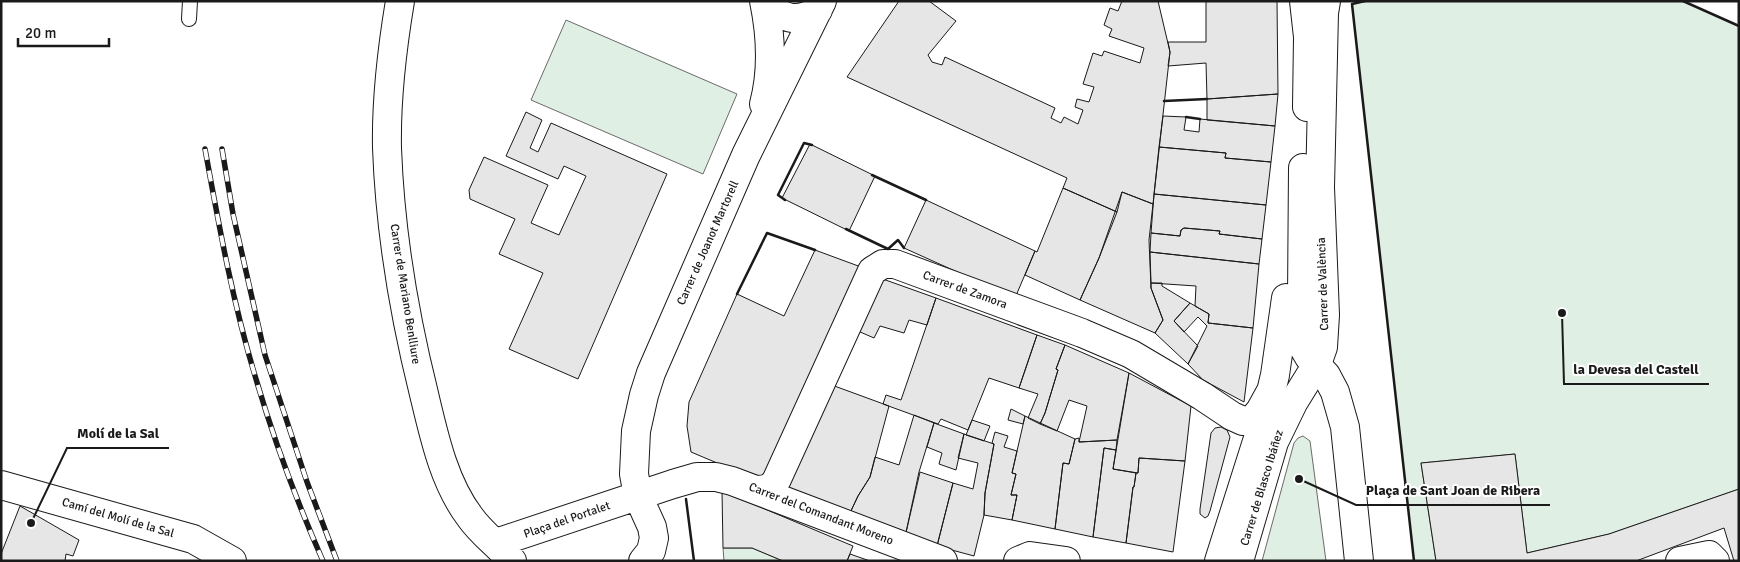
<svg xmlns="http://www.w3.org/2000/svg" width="1740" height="562" font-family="Signika,sans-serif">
<rect width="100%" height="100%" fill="#fff"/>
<path fill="#e0efe3" stroke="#6a6a6a" d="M1365 1H1683L1739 26V489L1609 534 1527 553 1515 454 1421 463 1436 561H1414L1352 4Z
M566 20 737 94 703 174 531 100Z
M1303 436 1310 441 1326 561H1262L1294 443 1298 438Z
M723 548H752L783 561H724Z"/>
<path fill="#e6e6e6" stroke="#1a1a1a" d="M899 1H929L956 21 928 55 932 62 942 65 945 57 1055 108 1051 118 1061 123 1064 117 1078 124 1083 110 1075 107 1077 99 1089 102 1094 87 1083 84 1093 53 1102 56 1104 51 1140 63 1144 48 1109 36 1112 29 1104 25 1110 8 1118 11 1122 1H1158L1170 52 1153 204 1122 192 1117 212 1063 188 1067 178 847 77Z
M1206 1H1277L1278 94 1207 99 1206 63 1168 66 1170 52 1168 42H1206Z
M1278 94 1275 126 1207 120V99Z
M526 112 542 120 530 148 538 152 551 123 667 174 578 379 509 349 543 273 499 254 515 219 470 199 469 190 484 157 548 185 531 223 559 235 586 176 564 166 558 179 506 156Z
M1163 116 1186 117 1184 130 1199 132 1200 119 1275 126 1271 162 1225 158 1226 153 1159 147Z
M810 144 875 176 849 231 782 198Z
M1159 147 1226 153 1225 158 1271 162 1266 205 1154 194Z
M1063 188 1117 212 1099 258 1080 300 1025 275 1035 251 1037 252Z
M1122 192 1153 204 1149 240 1151 288 1163 320 1155 333 1080 300 1099 258Z
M1154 194 1266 205 1262 239 1219 234 1220 231 1184 228 1181 230 1180 236 1151 233Z
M926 200 1035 251 1015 298 904 248Z
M1184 228 1220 231 1219 234 1262 239 1259 264 1150 252 1151 233 1180 236 1181 230Z
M815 250 861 267 767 484 691 452 687 426 689 402 737 294 784 316Z
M1150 252 1259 264 1253 328 1208 323 1209 314 1195 306 1196 286 1151 283Z
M880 278 936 298 927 325 909 320 904 333 880 326 874 338 851 328Z
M1151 283H1162V286L1190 303 1174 321 1198 346 1188 364 1155 333 1163 320 1151 288Z
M936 298 1037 335 1019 388 989 378 968 430 941 419 938 424 883 404 886 395 901 400Z
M1190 303 1209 314 1208 323 1253 328 1244 402 1203 380 1188 364 1207 326 1198 317 1184 332 1174 321Z
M1037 335 1065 345 1056 369 1058 370 1045 413 1040 424 1028 418 1038 394 1019 388Z
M1065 345 1129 373 1117 440 1079 442 1087 406 1069 400 1057 431 1040 424 1045 413 1058 370 1056 369Z
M1129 373 1191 406 1185 461 1139 458 1138 473 1113 469Z
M829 384 889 406 870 477 858 496 849 515 785 491Z
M1011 409 1025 416 1023 424 1008 420Z
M914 415 934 423 919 472 905 537 849 515 858 496 870 477 875 457 899 465Z
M1025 416 1075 439 1069 464 1063 463 1055 529 1012 520 1017 495H1011L1016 474 1012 473Z
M972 420 990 426 984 441 966 435Z
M934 423 964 434 956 470 939 464 942 453 927 447Z
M1221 427 1227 430 1230 437 1210 511 1208 516 1205 518 1200 514V509L1211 433 1215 428Z
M995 432 1008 436 1004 447 1017 451 1012 473 1016 474 1011 495H1017L1012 520 984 515 985 493 994 444 992 443Z
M964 434 994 444 985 493 984 515 974 556 937 546 953 483 973 489 978 463 958 458Z
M1079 438V442L1117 440 1116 450 1104 448 1093 537 1055 529 1063 463 1069 464 1075 439Z
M1104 448 1116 450 1113 469 1136 473 1134 487H1133L1126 543 1093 537Z
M1515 454 1527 553 1609 534 1739 489V561H1734L1724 528 1636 561H1436L1421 463Z
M1139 458 1185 461 1173 552 1126 543 1133 487H1134L1136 473H1138Z
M920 472 953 483 937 546 905 537Z
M722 491 853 546 847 561H783L752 548H723Z
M20 506 79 540 73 556 66 554 65 561H1V554Z
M850 554 870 561H847Z"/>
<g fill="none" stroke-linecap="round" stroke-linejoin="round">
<g stroke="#1a1a1a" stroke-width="16">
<path id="lane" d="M189 19 190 1"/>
</g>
<g stroke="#1a1a1a" stroke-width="30">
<path id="street" d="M400 1C392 49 386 99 387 148 390 230 404 314 424 394 434 436 444 483 470 517 481 533 499 546 512 561
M765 1C780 19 798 24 818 10
M1304 1 1308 37 1307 107
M764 104C773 70 771 35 764 1
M1303 168 1302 299 1299 336 1302 345 1309 357 1326 375 1335 392 1345 427 1359 561
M1 485 193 539 232 561
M758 490C768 489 772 488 777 479L872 271 883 264H895L1082 333 1131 354 1202 396 1232 416 1243 421 1253 419 1260 411 1271 391
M496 543 673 484 697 477H716L732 481 943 561
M643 561 651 551 654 538 652 527 638 496 634 474 636 431 644 395 651 373 746 155 822 1
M1018 561 1030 556 1066 561
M1219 561 1266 413 1275 375 1286 298
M1680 561 1709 555 1715 561"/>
</g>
<g stroke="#1a1a1a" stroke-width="30">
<path id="secondary" d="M1239 561 1274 442 1293 403 1317 364 1323 347 1325 315 1320 187 1324 13 1326 1"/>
</g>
<use href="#lane" stroke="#fff" stroke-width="14"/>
<use href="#street" stroke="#fff" stroke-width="28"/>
<use href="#secondary" stroke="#fff" stroke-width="28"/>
<g stroke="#1a1a1a" stroke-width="5.5">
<path id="rail" d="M205 149C219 226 233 304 256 379 274 440 297 502 323 561
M222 149 233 214 265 355 307 482 337 561"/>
</g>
<use href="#rail" stroke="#fff" stroke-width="4" stroke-dasharray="11" stroke-linecap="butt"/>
<path stroke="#1a1a1a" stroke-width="2.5" d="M1365 1 1352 4 1414 561
M1683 1 1739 26
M1164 101 1207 99
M1186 117 1200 119
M872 175 926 200
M785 200 778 195 804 143 812 145
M846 229 888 249 898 240 904 248
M737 294 767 233 815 250
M686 499 694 561"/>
</g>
<g text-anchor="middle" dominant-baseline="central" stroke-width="4" stroke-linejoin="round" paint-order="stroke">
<g font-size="12" fill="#1a1a1a" stroke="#fff">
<text transform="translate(708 243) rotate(-66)">Carrer de Joanot Martorell</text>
<text transform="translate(1323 284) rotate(-92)">Carrer de València</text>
<text transform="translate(965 290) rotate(20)">Carrer de Zamora</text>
<text transform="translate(405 294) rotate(81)">Carrer de Mariano Benlliure</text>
<text transform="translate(1262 488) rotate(-73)">Carrer de Blasco Ibáñez</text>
<text transform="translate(821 514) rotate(21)">Carrer del Comandant Moreno</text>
<text transform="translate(118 518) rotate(16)">Camí del Molí de la Sal</text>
<text transform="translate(567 520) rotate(-19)">Plaça del Portalet</text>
</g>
</g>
<path fill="none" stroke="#1a1a1a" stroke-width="2" d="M1562 313L1564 384H1709M31 523L67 448H169M1299 479L1356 505H1550"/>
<g fill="#1a1a1a" stroke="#fff" stroke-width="2">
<circle cx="1562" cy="313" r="5"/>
<circle cx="31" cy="523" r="5"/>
<circle cx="1299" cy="479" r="5"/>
</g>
<g font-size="14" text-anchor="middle" font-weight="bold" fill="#1a1a1a" stroke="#fff" stroke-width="4" stroke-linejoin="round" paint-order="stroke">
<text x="1636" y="374">la Devesa del Castell</text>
<text x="118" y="438">Molí de la Sal</text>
<text x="1453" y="495">Plaça de Sant Joan de Ribera</text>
</g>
<rect width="1740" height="562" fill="none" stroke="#1a1a1a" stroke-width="5"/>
<path d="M18 38v8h91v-8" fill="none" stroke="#1a1a1a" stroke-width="2.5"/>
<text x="25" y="38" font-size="15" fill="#1a1a1a" stroke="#ffffff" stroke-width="4" paint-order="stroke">20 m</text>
</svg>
